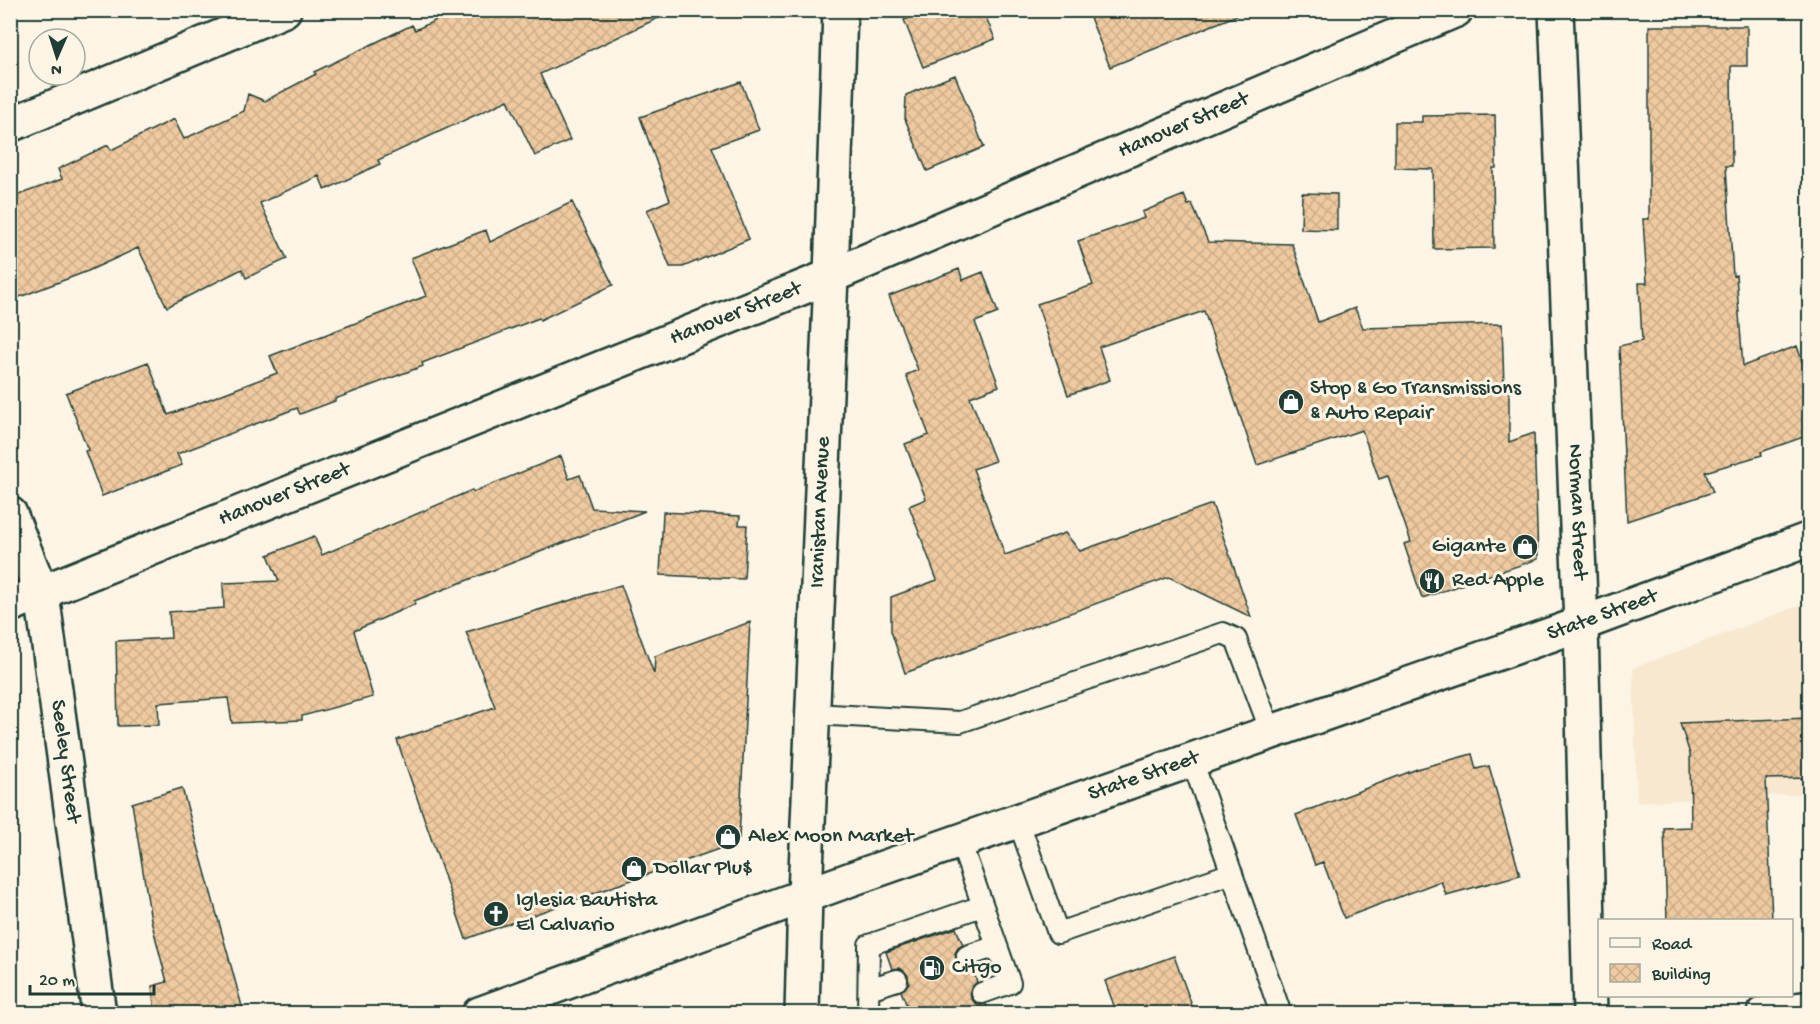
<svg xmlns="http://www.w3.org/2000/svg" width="1820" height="1024" font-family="'Gochi Hand',sans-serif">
<defs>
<pattern id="building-cross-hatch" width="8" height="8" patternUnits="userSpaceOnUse" patternTransform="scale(1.5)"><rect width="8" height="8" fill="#efc99f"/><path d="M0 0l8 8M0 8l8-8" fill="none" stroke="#ccae8a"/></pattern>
</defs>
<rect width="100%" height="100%" fill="#fcf5e5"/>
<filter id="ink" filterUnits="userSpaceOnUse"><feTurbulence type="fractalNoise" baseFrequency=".0167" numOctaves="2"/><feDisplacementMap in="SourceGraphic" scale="12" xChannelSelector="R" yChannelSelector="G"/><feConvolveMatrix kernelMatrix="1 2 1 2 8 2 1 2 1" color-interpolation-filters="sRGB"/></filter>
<g filter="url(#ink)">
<path fill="#f8e8d0" d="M1809 602V794L1637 802 1633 668Z"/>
<path fill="url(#building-cross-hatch)" stroke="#1f3d34" stroke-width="1.5" d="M458 10H675L540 74 570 140 535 156 508 100 378 160 380 164 325 190 319 176 260 203 287 259 246 278 242 269 167 307 138 248 88 271 17 298 10 280V198L62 179 58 169 108 145 111 150 174 119 184 139 244 111 248 94 265 101 316 74 314 72 412 25 415 30Z
M928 10H983L995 39 923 67 904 20Z
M1087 10H1245V12L1110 67Z
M1649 26H1747V66H1731L1732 166H1726L1733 276 1736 275 1743 366 1797 346 1809 381V435L1761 452 1762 455 1705 472 1713 492 1627 521 1619 346 1642 341 1639 283H1647L1643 219H1649Z
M955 75 984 147 927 171 905 119 906 95Z
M741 82 759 130 712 147 749 239 683 267H670L647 210 670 200 640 117Z
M1495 115 1496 168H1493L1494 248 1434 249 1433 169 1395 168V122H1422V116Z
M1302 193 1337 194V230L1301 229Z
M1184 195 1188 205 1192 204 1208 242 1292 244 1318 322 1355 308 1363 328 1502 324 1504 387H1509V442L1534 433 1538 559 1422 598 1404 544 1411 542 1388 476 1379 479 1362 430 1257 465 1204 311 1099 347 1110 380 1068 395 1037 304 1093 285 1078 241 1144 218 1142 212Z
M572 202 613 285 540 320 539 318 422 363 423 366 335 399V401L300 414 297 408 177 454 182 465 102 496 85 451 88 450 66 393 148 362 168 415 277 373 270 356 426 296 411 258 486 230 490 242Z
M959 269 963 280 983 272 998 313 975 322 999 386 970 397 995 461 973 469 1005 555 1065 533 1080 551 1212 504 1251 617 1169 577 905 673 891 631V597L937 580 909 506 926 499 905 444 929 435 906 375 918 370 889 296Z
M561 456 569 479 580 475 592 508 645 511 414 601 415 604 354 631 373 697 302 716V720L232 723 228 698 158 703 159 725 118 726 116 641 171 638 169 612 224 608 223 583 279 581 268 555 314 536 322 555 472 490 473 492Z
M663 512 740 516 739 525H747L744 579 660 575Z
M621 585 654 674 655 656 750 622 739 838 727 846 466 939 397 740 495 707 466 632Z
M1809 718V778L1766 779 1772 921H1667L1664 828 1691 827 1690 754 1680 723Z
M1472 754 1476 769 1489 766 1520 875 1446 895 1441 881 1344 918 1323 862 1315 865 1296 815 1417 769Z
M182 788 233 973 244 1014H155L152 986 167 982 151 920 132 803Z
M956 928 963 945 958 948 955 953 956 960 960 965 964 968 972 967 977 982 973 986 970 990 971 998 974 1002 979 1005 986 1004 989 1014H910L901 991 905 988 909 983 908 976 905 972 900 968 892 969 886 952Z
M1174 956 1195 1014H1117L1105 981Z"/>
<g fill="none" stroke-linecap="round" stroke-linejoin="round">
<g stroke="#1f3d34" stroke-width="24">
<path id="service" d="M813 714 960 722 1223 633 1236 639 1271 732
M1192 760 1281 1014
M1018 820 1058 933 1232 873
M960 841 997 946 967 956
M869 989 897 980
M982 993 1010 983 997 946
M868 1014 869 945 982 906"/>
</g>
<g stroke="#1f3d34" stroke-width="38">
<g id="minor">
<path id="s1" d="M1556 10 1581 624 1590 1014"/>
<path d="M10 125 284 10"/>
<path id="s2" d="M10 514 42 594 99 1014"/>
<path id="s3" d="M10 605 831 276 1456 10"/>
<path d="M1764 1014 1810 1008"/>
</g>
</g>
<g stroke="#1f3d34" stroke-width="38">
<g id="tertiary">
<path id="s4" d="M802 1014 805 895 831 276 840 10"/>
</g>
</g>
<g stroke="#1f3d34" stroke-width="38">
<g id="secondary">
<path id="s5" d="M479 1014 854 878 1581 624 1810 539"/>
</g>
</g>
<use href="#service" stroke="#fcf5e5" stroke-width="20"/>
<use href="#minor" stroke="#fcf5e5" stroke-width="33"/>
<use href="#tertiary" stroke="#fcf5e5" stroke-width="33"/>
<use href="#secondary" stroke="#fcf5e5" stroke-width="33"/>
</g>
</g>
<defs>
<g id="shop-disc" transform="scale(1.35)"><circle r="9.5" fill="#1f3d34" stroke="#fcf5e5"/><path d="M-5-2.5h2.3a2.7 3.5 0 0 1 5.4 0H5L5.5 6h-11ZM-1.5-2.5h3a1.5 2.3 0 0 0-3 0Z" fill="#fff"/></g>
<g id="restaurant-disc" transform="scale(1.35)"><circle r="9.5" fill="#1f3d34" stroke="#fcf5e5"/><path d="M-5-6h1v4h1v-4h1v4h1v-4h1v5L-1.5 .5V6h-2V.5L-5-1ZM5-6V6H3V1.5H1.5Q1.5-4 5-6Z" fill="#fff"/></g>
<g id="church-disc" transform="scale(1.35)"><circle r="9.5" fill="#1f3d34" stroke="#fcf5e5"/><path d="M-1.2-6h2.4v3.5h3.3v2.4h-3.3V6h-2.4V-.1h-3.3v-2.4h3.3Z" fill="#fff"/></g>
<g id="fuel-disc" transform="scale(1.35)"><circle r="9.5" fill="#1f3d34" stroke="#fcf5e5"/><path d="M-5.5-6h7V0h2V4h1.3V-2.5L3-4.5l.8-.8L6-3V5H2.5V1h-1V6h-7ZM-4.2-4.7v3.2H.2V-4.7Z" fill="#fff"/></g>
</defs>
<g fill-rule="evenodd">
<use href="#shop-disc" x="1291" y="402"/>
<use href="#shop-disc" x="1525" y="547"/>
<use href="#restaurant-disc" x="1432" y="581"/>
<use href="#shop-disc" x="728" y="837"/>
<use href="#shop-disc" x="634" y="869"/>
<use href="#church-disc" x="496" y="914"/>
<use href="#fuel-disc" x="932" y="968"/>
</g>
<g text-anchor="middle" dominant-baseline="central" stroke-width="6" stroke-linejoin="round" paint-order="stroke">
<g font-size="22" fill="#1f3d34" stroke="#fcf5e5">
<text stroke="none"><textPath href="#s3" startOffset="1268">Hanover Street</textPath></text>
<text stroke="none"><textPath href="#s3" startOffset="782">Hanover Street</textPath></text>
<text stroke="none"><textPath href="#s3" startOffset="296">Hanover Street</textPath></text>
<text stroke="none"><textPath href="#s4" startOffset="502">Iranistan Avenue</textPath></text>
<text stroke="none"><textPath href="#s1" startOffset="502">Norman Street</textPath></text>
<text stroke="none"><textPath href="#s5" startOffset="1192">State Street</textPath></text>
<text stroke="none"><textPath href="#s2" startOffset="255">Seeley Street</textPath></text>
<text stroke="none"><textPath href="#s5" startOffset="706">State Street</textPath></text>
</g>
<g font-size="22" fill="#1f3d34" stroke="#fcf5e5" text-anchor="start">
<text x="1310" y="389">Stop &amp; Go Transmissions<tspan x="1310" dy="25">&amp; Auto Repair</tspan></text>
<text x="1506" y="547" text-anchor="end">Gigante</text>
<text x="1452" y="581">Red Apple</text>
<text x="748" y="837">Alex Moon Market</text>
<text x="654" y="869">Dollar Plu$</text>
<text x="516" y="901">Iglesia Bautista<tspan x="516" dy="25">El Calvario</tspan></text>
<text x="952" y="968">Citgo</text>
</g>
</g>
<rect width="1820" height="1024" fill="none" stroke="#fcf5e5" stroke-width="36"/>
<rect x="18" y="18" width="1784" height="988" fill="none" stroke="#1f3d34" stroke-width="2" filter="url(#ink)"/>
<rect x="1598" y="919" width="195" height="78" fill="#fcf5e5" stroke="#a4ab9e" stroke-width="1.5"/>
<rect x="1610" y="938" width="30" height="9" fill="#fcf5e5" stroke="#a4ab9e" stroke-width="1.5"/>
<text x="1652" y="949" font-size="18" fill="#1f3d34">Road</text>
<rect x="1610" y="964" width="30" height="18" fill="url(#building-cross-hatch)" stroke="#a4ab9e" stroke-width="1.5"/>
<text x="1652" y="979" font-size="18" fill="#1f3d34">Building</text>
<g transform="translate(57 57) rotate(183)"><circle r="28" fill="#fcf5e5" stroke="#a4ab9e" stroke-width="1.5"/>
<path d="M0-4.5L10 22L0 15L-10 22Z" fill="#1f3d34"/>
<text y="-9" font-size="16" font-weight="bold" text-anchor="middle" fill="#1f3d34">N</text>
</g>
<path d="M30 985v9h124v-9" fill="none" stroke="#1f3d34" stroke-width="3"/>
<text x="39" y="985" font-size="18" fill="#1f3d34" stroke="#fcf5e5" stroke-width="4.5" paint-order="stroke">20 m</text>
</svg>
